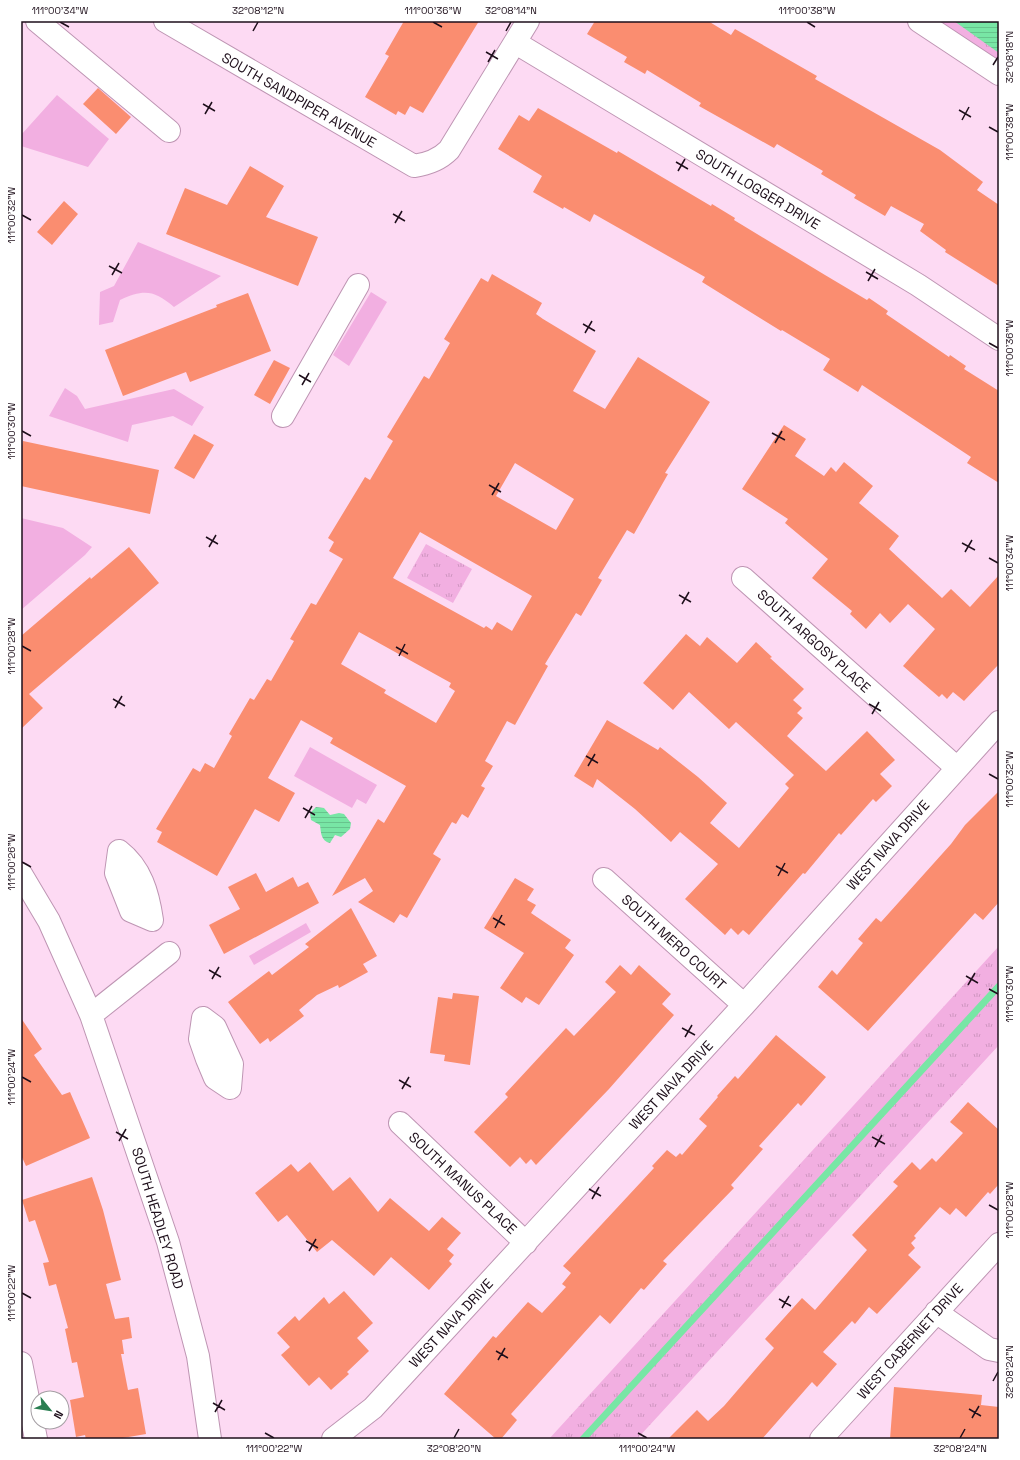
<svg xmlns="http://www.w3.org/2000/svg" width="1020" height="1460" font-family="'Space Grotesk',sans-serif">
<defs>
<pattern id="park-tufts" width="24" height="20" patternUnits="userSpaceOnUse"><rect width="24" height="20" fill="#f2afe1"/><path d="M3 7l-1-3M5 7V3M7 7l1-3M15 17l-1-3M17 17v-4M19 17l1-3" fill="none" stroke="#cf95c0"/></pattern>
<pattern id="water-rules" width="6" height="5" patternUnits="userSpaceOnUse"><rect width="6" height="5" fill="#78e6a5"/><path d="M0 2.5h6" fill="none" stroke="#67c48d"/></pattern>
</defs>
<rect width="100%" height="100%" fill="#fddaf3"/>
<path fill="#f2afe1" d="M57 95 109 139 88 167 21 146V135Z
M138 242 221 276 174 307C154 290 144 289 120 300L113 322 99 325 100 292 114 286Z
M371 292 387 302 349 366 333 355Z
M65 388 77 396 85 409 174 389 204 407 192 426 173 416 132 425 128 442 49 416Z
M21 518 63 528 92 547 85 555 21 610Z
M310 747 377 785 366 804 357 799 352 808 294 776Z
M306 923 311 932 254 965 249 956Z"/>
<path fill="url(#park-tufts)" d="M915 21H999V83Z
M426 544 472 569 453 603 407 578Z
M999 946V1045L637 1439H549Z"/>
<path fill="url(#water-rules)" d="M954 21H999V53Z
M316 807 324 808 330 815 339 813 344 814 351 823 350 829 341 837 335 835 330 843C321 841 321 833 320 825L311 820 310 813Z"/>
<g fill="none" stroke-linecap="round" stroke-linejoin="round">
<path stroke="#78e6a5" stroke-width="7" d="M583 1439 999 986"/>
</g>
<path fill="#fa8d70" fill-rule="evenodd" d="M404 21H479L423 113 410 106 405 115 398 111 396 115 365 97 389 56 385 54Z
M595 21H708L731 35 735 29 817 76 815 79 940 150 983 182 977 190 999 205V286L945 252 946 250 920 231 924 224 891 206 885 216 854 198 856 195 821 174 823 171 777 144 774 148 699 106 701 103 647 70 645 74 624 62 627 57 587 34Z
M98 88 131 117 116 134 83 104Z
M538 108 617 153 618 151 711 206 712 204 735 218 734 220 825 275 867 300 869 298 888 311 886 314 949 357 950 355 966 366 964 369 999 391V483L967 463 971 457 862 385 858 392 823 370 830 359 782 330 781 331 702 282 705 277 594 214 590 222 564 207 563 209 533 192 542 176 498 149 519 115 529 121Z
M250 166 284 186 266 217 318 237 298 286 166 234 185 188 227 205Z
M64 201 78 214 52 245 37 232Z
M492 274 542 303 536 314 543 319 596 351 573 391 605 409 638 357 710 402 665 473 668 474 634 534 627 530 598 578 602 580 581 616 576 613 545 664 548 666 515 725 507 721 485 761 493 766 481 786 485 788 468 818 462 814 456 824 452 822 433 854 441 859 407 918 400 914 394 923 358 902 373 891 365 878 332 896 378 819 384 823 406 786 330 743 333 738 301 720 268 778 295 793 279 822 255 809 217 876 157 842 162 832 156 829 193 768 200 772 205 763 214 768 232 736 229 734 250 698 254 700 267 679 271 681 294 641 290 639 311 603 316 605 343 559 329 551 334 542 328 538 365 477 370 480 393 441 387 437 424 376 429 379 450 343 444 339 481 278 488 282ZM515 463 574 499 556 530 496 496ZM420 532 532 596 512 631 497 622 492 630 486 626 484 628 393 578ZM359 632 451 683 449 687 455 691 436 723 384 693 386 690 341 664Z
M248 293 271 351 190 382 186 372 123 396 105 350 217 307 216 305Z
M274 360 290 368 270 404 254 395Z
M784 425 806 439 795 456 824 476 831 467 836 472 844 462 873 486 859 503 899 536 889 549 942 598 951 589 970 607 999 575V664L964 701 953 692 947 699 942 694 939 697 903 666 935 629 908 604 890 623 880 613 866 629 850 614 852 611 812 578 828 559 785 523 788 519 742 489Z
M194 434 214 445 194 479 174 468Z
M23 441 159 470 150 514 21 486V452Z
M129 547 159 583 29 694 43 708 21 729V636L90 577 91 579Z
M686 634 700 646 707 637 737 663 756 642 772 657 770 658 804 689 793 700 802 708 797 713 803 718 787 736 826 771 867 731 895 760 880 774 892 786 876 802 873 799 841 835 839 833 805 874 803 873 749 935 743 930 738 935 731 928 725 935 685 899 718 864 680 832 671 842 635 809 597 779 593 788 574 776 607 720 658 750 660 747 698 777 727 803 710 823 739 848 789 788 785 784 794 775 736 722 729 729 689 692 673 710 643 683Z
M999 791V902L983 920 975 913 868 1031 818 987 832 970 837 975 863 943 858 939 876 918 881 922 951 844 965 825Z
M256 873 266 892 293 877 298 887 308 882 319 903 224 954 209 925 240 909 228 887Z
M515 878 534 889 527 900 536 905 531 913 571 940 565 948 574 955 539 1005 526 997 522 1003 500 988 524 953 484 928Z
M351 908 377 956 363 964 368 972 339 988 338 985 317 995 299 1010 304 1016 270 1042 268 1038 260 1044 228 1002 269 971 272 975 309 947 305 944Z
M620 965 631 975 639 965 671 994 662 1004 674 1015 609 1089 536 1165 531 1159 526 1164 520 1157 510 1167 474 1132 508 1097 505 1094 566 1028 574 1036 616 992 605 982Z
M453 993 479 996 470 1065 444 1061 445 1055 430 1053 438 997 452 999Z
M21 1018 42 1049 34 1055 62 1095 70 1092 90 1138 26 1166 21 1155Z
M776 1035 826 1077 801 1106 798 1103 759 1146 763 1149 731 1185 734 1188 663 1261 667 1264 644 1290 641 1288 610 1324 600 1315 511 1414 517 1420 501 1439H496L444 1394 493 1336 496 1338 528 1302 542 1313 566 1287 562 1284 571 1273 563 1266 654 1168 652 1166 667 1150 676 1157 680 1153 682 1155 707 1126 699 1119 718 1097 717 1096 735 1076 738 1079Z
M968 1102 999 1130V1184L990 1194 988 1192 966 1217 956 1208 950 1215 940 1207 914 1236 916 1238 911 1243 915 1248 908 1255 921 1267 877 1314 869 1307 855 1324 852 1321 823 1352 837 1364 817 1387 812 1382 762 1439H668L697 1410 708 1421 724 1406 774 1348 765 1339 802 1298 815 1310 867 1250 852 1235 898 1186 893 1182 912 1162 920 1170 932 1158 936 1162 963 1133 950 1122Z
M310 1162 333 1191 350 1177 378 1212 390 1198 429 1231 442 1217 461 1233 447 1249 454 1255 449 1261 452 1264 429 1290 391 1257 374 1276 332 1240 317 1252 287 1215 278 1222 255 1193 291 1164 298 1172Z
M92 1177 103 1210 121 1280 106 1284 115 1319 129 1317 132 1338 122 1340 124 1354H121L128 1390 138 1388 146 1434 117 1439H86L85 1435 76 1437 70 1400 84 1397 77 1362 72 1363 65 1329 68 1328 56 1284 49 1286 43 1263 49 1262 35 1220 29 1222 22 1200Z
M344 1291 373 1323 357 1338 369 1351 347 1372 349 1374 331 1390 319 1377 309 1386 281 1355 290 1347 277 1333 295 1316 299 1321 324 1297 329 1304Z
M894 1387 982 1395 981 1405 999 1407V1439H890Z"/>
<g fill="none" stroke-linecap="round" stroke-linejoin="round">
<g stroke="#be95b3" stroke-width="24">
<path id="minor" d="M37 21 169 131
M165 21 414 166C428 164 439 160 449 150L528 21
M919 21 999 74
M516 43 918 285 999 339
M283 416 358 285
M743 578 957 768
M119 851C141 868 148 893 152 920L131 911 116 873Z
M21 874 49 921 91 1015 168 1242 198 1356 210 1439
M604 879 744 1005
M91 1015 169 953
M203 1018 215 1027 232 1064 230 1088 215 1078 207 1059 200 1039Z
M400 1123 526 1243
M936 1312 989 1349 999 1351
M21 1363 36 1439
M333 1439 373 1408 744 1005 999 722
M821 1439 999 1244"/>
</g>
<use href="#minor" stroke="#fff" stroke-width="22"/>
</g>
<path fill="none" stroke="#1e0f1b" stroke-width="1.5" d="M60 22 69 27M433 22 442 27M807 22 815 27M253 31 258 22M506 31 511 22M486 52 498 59M488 62 495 50M993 65 998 57M203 104 215 111M959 110 971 117M205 114 212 102M962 120 969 107M989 127 998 132M676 162 688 169M678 171 685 159M393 214 405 221M22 215 31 220M395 223 402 211M109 266 122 273M866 272 878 279M112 275 119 263M868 281 875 269M583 324 595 331M585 333 592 321M989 343 998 348M299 375 311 382M302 385 309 373M22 431 31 436M772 433 785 440M775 443 782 431M489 485 501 492M492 495 499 483M206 537 218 544M962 543 975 550M209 547 216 535M965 552 972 540M989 558 998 563M679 595 691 602M682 604 689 592M22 646 31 651M396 647 408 654M399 656 405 644M113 699 125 706M869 704 881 711M115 708 122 696M872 714 879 702M586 756 598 763M588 766 595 754M989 774 998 779M303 808 315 815M305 818 312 806M22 862 31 867M776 866 788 873M778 876 785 863M493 918 505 925M495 928 502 915M209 970 221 977M966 976 978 983M212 979 219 967M968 985 975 973M989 989 998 994M682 1028 695 1035M685 1037 692 1025M22 1077 31 1082M399 1080 411 1087M402 1089 409 1077M116 1132 128 1139M872 1137 885 1144M119 1141 126 1129M875 1147 882 1135M589 1189 601 1196M592 1199 599 1187M989 1205 998 1210M306 1241 318 1248M309 1251 316 1239M22 1293 31 1298M779 1299 791 1306M782 1308 789 1296M496 1351 508 1358M498 1360 505 1348M993 1381 998 1372M213 1403 225 1410M969 1409 981 1416M215 1412 222 1400M972 1418 979 1406M265 1433 274 1438M638 1433 647 1438M454 1438 459 1429M960 1438 965 1429"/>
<g text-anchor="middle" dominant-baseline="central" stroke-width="4" stroke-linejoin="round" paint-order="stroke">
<g font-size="14" fill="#1e0f1b" stroke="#fff">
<text transform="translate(299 100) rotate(30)">SOUTH SANDPIPER AVENUE</text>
<text transform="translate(758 189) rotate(31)">SOUTH LOGGER DRIVE</text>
<text transform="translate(814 641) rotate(42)">SOUTH ARGOSY PLACE</text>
<text transform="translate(888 845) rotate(-48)">WEST NAVA DRIVE</text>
<text transform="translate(674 942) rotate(42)">SOUTH MERO COURT</text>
<text transform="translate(671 1085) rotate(-47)">WEST NAVA DRIVE</text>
<text transform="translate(463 1183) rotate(43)">SOUTH MANUS PLACE</text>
<text transform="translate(158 1218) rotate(73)">SOUTH HEADLEY ROAD</text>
<text transform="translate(451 1323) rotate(-47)">WEST NAVA DRIVE</text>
<text transform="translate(910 1341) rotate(-48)">WEST CABERNET DRIVE</text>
</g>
</g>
<rect width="1020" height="1460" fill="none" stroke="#ffffff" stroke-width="44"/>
<g transform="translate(50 1410) rotate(120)"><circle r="19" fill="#ffffff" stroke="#a59fa4"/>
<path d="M0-3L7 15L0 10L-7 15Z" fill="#2a7e51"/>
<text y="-6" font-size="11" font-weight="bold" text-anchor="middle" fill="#1e0f1b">N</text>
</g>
<rect x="22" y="22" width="976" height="1416" fill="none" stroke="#1e0f1b" stroke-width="1.5"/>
<g font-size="10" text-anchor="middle" fill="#1e0f1b">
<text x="60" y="14">111°00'34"W</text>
<text x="258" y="14">32°08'12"N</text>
<text x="433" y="14">111°00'36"W</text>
<text x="511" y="14">32°08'14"N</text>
<text x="807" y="14">111°00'38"W</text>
<text transform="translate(1009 57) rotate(-90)" y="4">32°08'18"N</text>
<text transform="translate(1009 132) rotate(-90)" y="4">111°00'38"W</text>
<text transform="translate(11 215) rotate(-90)" y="4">111°00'32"W</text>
<text transform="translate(1009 348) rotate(-90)" y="4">111°00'36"W</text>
<text transform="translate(11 431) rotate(-90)" y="4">111°00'30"W</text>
<text transform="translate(1009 563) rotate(-90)" y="4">111°00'34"W</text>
<text transform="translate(11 646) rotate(-90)" y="4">111°00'28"W</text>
<text transform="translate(1009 779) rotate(-90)" y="4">111°00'32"W</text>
<text transform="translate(11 862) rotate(-90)" y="4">111°00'26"W</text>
<text transform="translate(1009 994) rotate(-90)" y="4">111°00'30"W</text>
<text transform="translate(11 1077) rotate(-90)" y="4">111°00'24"W</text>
<text transform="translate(1009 1210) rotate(-90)" y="4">111°00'28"W</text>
<text transform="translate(11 1293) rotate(-90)" y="4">111°00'22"W</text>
<text transform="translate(1009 1372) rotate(-90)" y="4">32°08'24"N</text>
<text x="274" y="1452">111°00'22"W</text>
<text x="454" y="1452">32°08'20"N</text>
<text x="647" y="1452">111°00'24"W</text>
<text x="960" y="1452">32°08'24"N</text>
</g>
</svg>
